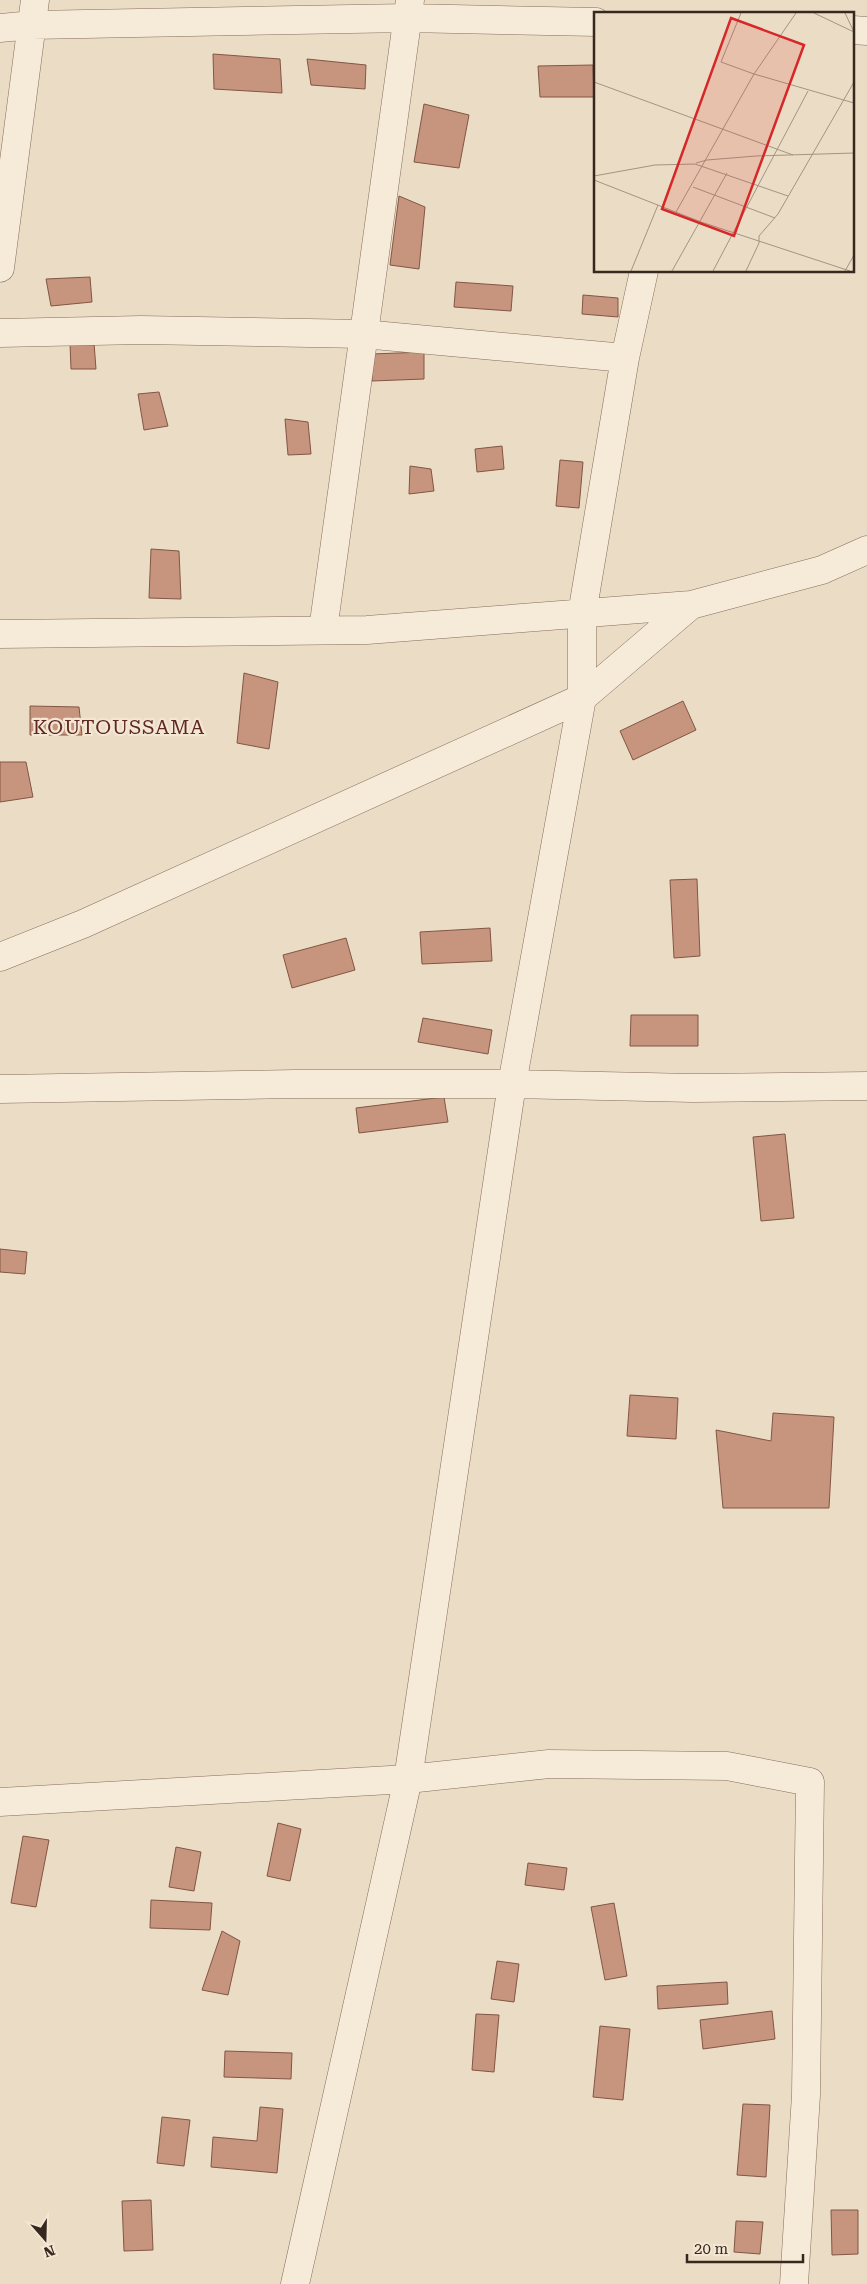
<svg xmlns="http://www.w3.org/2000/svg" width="867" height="2284" font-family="'Roboto Serif',serif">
<rect width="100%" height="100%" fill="#ebdcc5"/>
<path fill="#c7947e" stroke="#825644" d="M213 54 280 59 282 93 214 89Z
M307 59 366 65 365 89 311 85Z
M593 65 594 97H540L538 66Z
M424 104 469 115 459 168 414 162Z
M399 196 425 207 419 269 390 265Z
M90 277 92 302 51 306 46 279Z
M456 282 513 286 511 311 454 307Z
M583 295 618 298V317L582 314Z
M94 343 96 369H71L70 344Z
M424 352V379L372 381V354Z
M159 392 168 426 144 430 138 394Z
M285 419 308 422 311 454 288 455Z
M502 446 504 469 477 472 475 449Z
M560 460 583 462 579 508 556 506Z
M410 466 431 469 434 491 409 494Z
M151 549 179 551 181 599 149 598Z
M244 673 278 682 269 749 237 743Z
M683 701 696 730 633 760 620 731Z
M30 706 79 707 82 735H30Z
M0 762H26L33 797 0 802Z
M697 879 700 956 674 958 670 880Z
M490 928 492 961 422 964 420 932Z
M346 938 355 970 292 988 283 955Z
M631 1015H698V1046H630Z
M423 1018 492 1030 488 1054 418 1042Z
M444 1097 448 1122 359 1133 356 1108Z
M785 1134 794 1218 761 1221 753 1137Z
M0 1249 27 1252 25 1274 0 1272Z
M630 1395 678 1398 676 1439 627 1436Z
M773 1413 834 1417 829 1508H723L716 1430 771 1441Z
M278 1823 301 1829 290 1881 267 1876Z
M23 1836 49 1840 36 1907 11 1903Z
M176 1847 201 1852 194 1891 169 1887Z
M528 1863 567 1868 564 1890 525 1885Z
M151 1900 212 1903 210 1930 150 1928Z
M614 1903 627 1976 605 1980 591 1907Z
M222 1931 240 1941 228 1995 202 1990Z
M497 1961 519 1964 514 2002 491 1999Z
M727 1982 728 2004 658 2009 657 1986Z
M772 2011 775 2039 703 2049 700 2020Z
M476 2014 499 2015 494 2072 472 2070Z
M600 2026 630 2029 623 2100 593 2097Z
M225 2051 292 2053 291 2079 224 2077Z
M743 2104 770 2105 766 2177 737 2175Z
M260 2107 283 2109 277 2173 211 2167 213 2137 257 2141Z
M162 2117 190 2120 184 2166 157 2163Z
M151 2200 153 2250 124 2251 122 2201Z
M831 2210H858V2254L832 2255Z
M736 2221 763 2222 760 2254 734 2252Z"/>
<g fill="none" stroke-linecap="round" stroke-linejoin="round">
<g stroke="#856e5c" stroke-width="29">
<path id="minor" d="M0 28 32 25 407 18 596 22
M853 30 867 31
M0 268 35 0
M644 271 625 358 582 614V698L512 1084 408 1779 549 1764 727 1766 810 1782 806 2095 794 2284
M0 333 141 330 363 334 625 358
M323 630 410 0
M0 634 367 630 691 605 822 570 867 550
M0 957 83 924 582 698 691 605
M0 1089 295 1084H512L693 1088 867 1086
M0 1802 408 1779 295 2284"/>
</g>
<use href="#minor" stroke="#f6ead8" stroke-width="28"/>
</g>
<g text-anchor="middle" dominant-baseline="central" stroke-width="4.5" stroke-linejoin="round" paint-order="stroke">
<g font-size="20" letter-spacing="1" fill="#602822" stroke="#f3e7d4">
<text x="119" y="727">KOUTOUSSAMA</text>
</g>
</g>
<g transform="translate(594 12)">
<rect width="260" height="260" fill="#ebdcc5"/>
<path fill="none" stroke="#a39483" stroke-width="1" d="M202 1 160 62 260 91M220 1 260 20M251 1 260 20M0 70 199 143M102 151 113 148 162 144 260 141M0 164 61 153 101 152 194 184M0 168 107 210 256 259M99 175 181 206M82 200 160 62 127 50 147 1M37 259 64 193M78 259 133 161M119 259 214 79M152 259 165 231V224L184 202 260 70M251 259 260 243"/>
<path fill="#d62828" fill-opacity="0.15" stroke="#d62828" stroke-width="2.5" d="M137 6 210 33 140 224 68 197Z"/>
<rect width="260" height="260" fill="none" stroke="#36281f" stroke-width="2.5"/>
</g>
<g transform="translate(45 2239) rotate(160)" stroke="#f3e7d4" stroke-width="4" paint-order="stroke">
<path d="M0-4L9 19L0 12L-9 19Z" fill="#36281f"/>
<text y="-8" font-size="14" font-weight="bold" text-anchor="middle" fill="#36281f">N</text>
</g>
<path d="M687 2254v8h116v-8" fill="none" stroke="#36281f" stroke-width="2.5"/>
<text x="694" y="2254" font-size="15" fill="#36281f" stroke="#f3e7d4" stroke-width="4" paint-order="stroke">20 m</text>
</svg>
